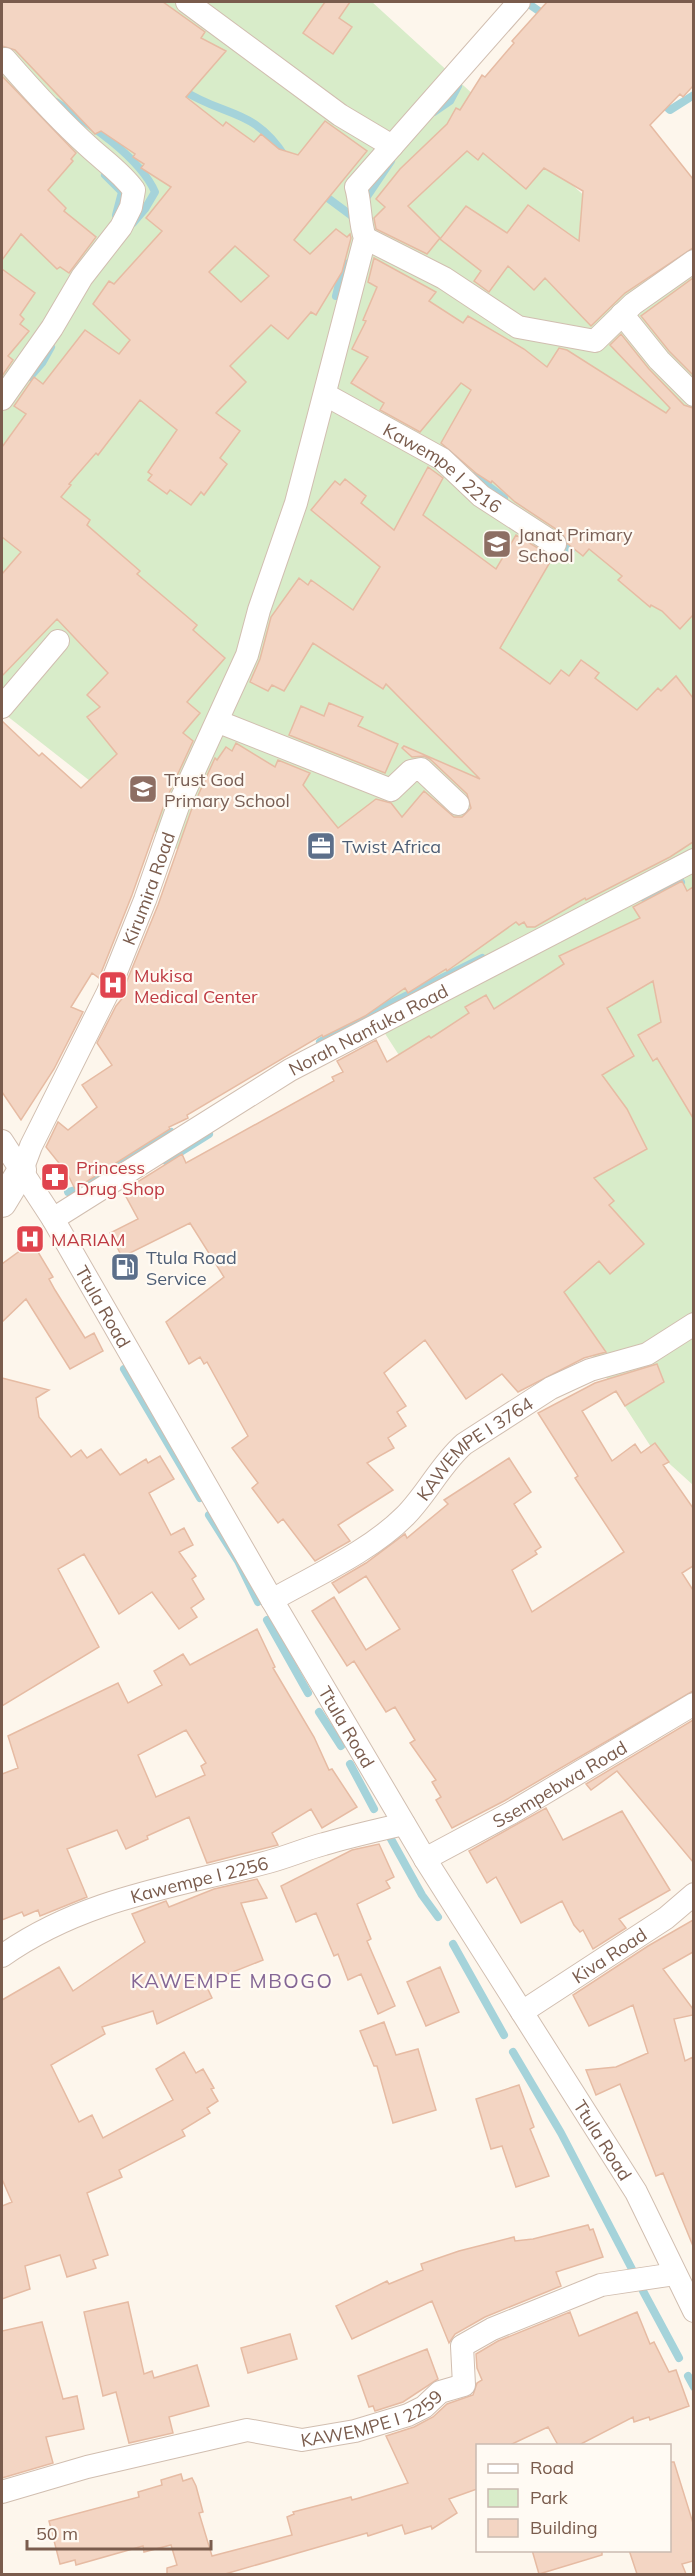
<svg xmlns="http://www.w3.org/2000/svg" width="695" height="2576" font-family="Mulish,sans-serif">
<rect width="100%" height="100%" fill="#fdf6ec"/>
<path fill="#d8ecc9" d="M2 2H372L590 201 693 248V1485L651 1447 357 990 2 712Z"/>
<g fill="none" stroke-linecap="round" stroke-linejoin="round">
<path stroke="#a5d3da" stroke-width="8" d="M526 2 546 16
M181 89C225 118 254 107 286 158
M56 102C88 123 140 157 155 192L145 209 133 223
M661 102 670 110 694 95
M434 112 450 101 458 86
M105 175 122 192 116 215
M321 193 356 219
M366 198 391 161
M336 296 344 263
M30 377 42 363 51 347
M475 476 504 498
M559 540 571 550
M644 898 681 882
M320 1042 357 1020 482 958
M166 1161 209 1134
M92 1181 171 1132
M68 1192 82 1188
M124 1369 200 1498
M209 1515 238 1561 258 1602
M267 1620 308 1693
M319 1712 341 1746
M350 1764 374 1809
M386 1830 422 1895 438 1917
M453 1944 504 2035
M513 2052 561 2133 633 2271
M643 2291 679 2358
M688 2376 694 2387"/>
</g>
<path fill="#f3d5c3" stroke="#e6bba3" stroke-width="1.5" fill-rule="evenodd" d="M2 2H163L205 32 201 38 226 51 186 97 223 126 226 122 254 142 261 134 279 149 298 155 325 121 367 151 294 240 310 254 336 229 347 237 350 234 351 238 342 272 316 315 311 312 288 339 271 325 230 366 246 382 216 413 240 431 220 458 227 464 204 495 201 492 191 505 170 490 167 494 148 480 152 475 148 472 177 430 140 400 98 455 96 453 69 484 71 485 61 497 90 520 87 525 140 571 137 574 197 625 193 630 225 658 187 702 200 713 183 733 193 741 165 802 132 895 99 978 92 973 71 1007 83 1012 54 1069 21 1120 2 1092V721L39 756 42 753 81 788 117 754 87 717 100 707 87 695 108 673 57 619 2 676V574L21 552 2 537V447L26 414 14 406 34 377 43 384 85 330 119 354 130 340 93 304 109 281 114 284 162 231 146 218 171 187 141 168 144 164 133 157 135 154 101 131 95 134 15 50 2 46ZM235 246 269 276 241 302 209 272Z
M325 2H350L339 18 352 27 333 54 303 33Z
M547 2H693V86L683 97 680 94 650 125 693 179V248L625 293 591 326 545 278 534 290 508 266 489 292 474 281 481 271 440 239 466 206 507 233 528 205 579 241 583 191 544 168 526 189 483 153 478 160 467 151 408 206 440 238 427 254 376 229 374 218 385 207 376 199 400 169 447 124 456 108 460 110 482 75 485 77 514 43 512 41Z
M2 76 76 153 71 159 73 161 48 190 66 208 64 211 96 237 69 273 60 267 57 269 21 234 2 260Z
M374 258 436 292 429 301 463 323 468 316 524 349 547 367 559 348 567 350 666 413 670 408 610 345 621 334 649 369 684 405 693 408V615L680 629 662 611 651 605 650 607 618 580 622 576 589 549 583 556 568 544 562 533 515 502 492 481 491 483 477 474 441 443 471 390 461 383 420 432 380 410 384 403 351 383 368 357 352 349 366 321 363 320 377 287 368 282Z
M2 269 35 293 20 315 24 319 20 324 29 331 8 356 13 360 2 376Z
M693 278V375L669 351 641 316Z
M428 467 443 478 423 515 496 569 516 535 553 557 500 648 550 684 561 670 569 676 581 660 599 673 595 678 637 710 658 688 661 691 676 676 693 698V842L670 857 586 900 585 898 535 927H527L524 922 519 925 516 922 447 971 446 969 408 993 405 988 365 1016 323 1037 322 1035 187 1115 188 1118 169 1127 170 1129 75 1189 67 1173 46 1147 58 1122 68 1130 97 1107 82 1085 112 1065 97 1043 116 1006 125 995 122 993 158 905 191 811 215 758 217 760 226 747 232 751 236 743 275 767 278 760 310 773 303 785 338 828 376 799 391 803 402 817 424 791 454 817H462L471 808 467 794 430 759 424 756 412 757 402 748 404 746 480 779 386 684 383 689 313 643 284 691 272 685 268 691 250 682 260 659 271 617 299 578 308 585 311 580 353 610 380 567 311 510 335 481 340 485 345 479 366 496 361 503 394 530Z
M329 703 363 717 358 726 398 744 385 773 289 735 301 706 324 716Z
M682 881 687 891 693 887V1118L657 1058 653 1061 638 1035 661 1022 653 981 607 1008 634 1056 602 1075 627 1109 647 1149 594 1178 614 1201 609 1205 644 1244 610 1274 599 1261 564 1292 606 1352 584 1358 518 1392 502 1374 466 1399 425 1340 384 1373 406 1406 397 1412 406 1426 388 1438 394 1448 367 1463 393 1490 338 1525 350 1541 315 1561 283 1519 278 1523 252 1488 258 1483 232 1448 248 1436 207 1362 204 1364 200 1357 189 1364 166 1322 224 1277 190 1223 122 1257 110 1233 138 1219 123 1191 182 1154 186 1163 334 1081 332 1077 343 1072 337 1061 376 1040 387 1062 429 1036 431 1038 469 1013 465 1007 486 995 494 1009 564 964 559 956 640 918 633 907Z
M32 1242 53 1277 49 1279 55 1290 85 1338 94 1333 103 1351 70 1369 26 1299 2 1322V1264Z
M657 1364 664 1382 625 1406 616 1391 582 1411 612 1461 635 1444 641 1453 655 1443 669 1462 663 1465 693 1508V1566L682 1573 693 1590V1691L504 1801 452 1828 436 1800 441 1797 432 1782 436 1780 410 1743 415 1740 395 1707 386 1712 354 1661 347 1666 312 1611 334 1597 366 1650 400 1629 366 1576 339 1593 332 1583 366 1563 405 1534 407 1538 448 1504 444 1500 509 1458 531 1492 514 1504 541 1547 535 1551 537 1554 512 1570 532 1612 624 1552 575 1478 578 1476 538 1413 595 1383Z
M2 1378 49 1390 36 1398 39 1417 71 1457 81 1450 87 1458 101 1449 120 1475 146 1459 148 1463 160 1456 174 1479 149 1493 171 1535 184 1528 193 1545 179 1552 196 1576 192 1579 204 1599 191 1608 197 1617 179 1629 152 1592 119 1614 84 1554 58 1569 99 1647 2 1706Z
M257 1629 275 1667 273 1668 314 1737 329 1770 332 1769 357 1807 322 1828 311 1809 272 1833 278 1845 207 1863 189 1817 147 1836 148 1839 126 1849 117 1830 67 1849 87 1897 40 1916 38 1910 24 1916 22 1912 2 1920V1774L18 1768 8 1736 118 1683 128 1703 162 1685 154 1671 183 1654 190 1665ZM186 1730 206 1763 201 1766 205 1775 156 1797 138 1755Z
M693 1720V1862L617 1771 591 1790 586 1784Z
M546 1808 563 1840 622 1811 670 1890 619 1919 626 1928 593 1949 583 1930 580 1932 574 1925 562 1901 521 1923 496 1877 487 1883 469 1851Z
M379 1844 394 1877 386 1881 390 1888 357 1904 371 1939 367 1941 395 2006 378 2014 361 1974 348 1980 338 1954 334 1956 316 1913 296 1922 281 1886 352 1850Z
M257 1879 267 1898 241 1903 263 1960 205 1983 212 1998 157 2024 153 2011 102 2027 105 2034 51 2065 79 2122 92 2115 103 2138 173 2100 156 2069 184 2052 196 2073 203 2069 214 2088 211 2089 218 2101 207 2108 210 2113 182 2130 185 2136 119 2170 122 2177 87 2193 108 2255 93 2260 96 2268 67 2277 60 2255 25 2266 30 2289 2 2299V2206L12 2202 2 2179V2000L59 1967 73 1991 145 1942 132 1914 166 1901 169 1907 214 1889Z
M693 1920V1952L663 1969 693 2009V2015L674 2019 685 2061 693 2057V2246L663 2173 656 2176 620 2084 596 2095 586 2070 616 2067 648 2053 633 2005 589 2026 573 1995 648 1946Z
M440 1967 459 2012 426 2026 407 1982Z
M384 2022 396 2055 418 2049 436 2110 393 2123 377 2066H374L360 2031Z
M519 2085 534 2127 530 2129 549 2176 516 2187 502 2146 491 2149 476 2099Z
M588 2225 590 2230 593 2229 603 2257 556 2272 561 2286 485 2317 455 2334 449 2343 432 2301 352 2339 336 2306 387 2281 389 2284 423 2270 421 2264 459 2251 514 2237 515 2241 533 2239Z
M128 2302 144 2374 152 2371 154 2378 197 2365 209 2406 169 2417 173 2433 129 2443 116 2392 103 2396 84 2312Z
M570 2312 579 2336 637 2312 650 2344 654 2342 669 2372 676 2370 689 2406 650 2420 649 2417 634 2422 633 2417 579 2445H558L548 2427 510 2445H477V2489L449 2499 457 2513 432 2529 431 2526 405 2534 402 2525 368 2536 367 2533 225 2574H167V2568L177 2565 171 2545 144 2552 143 2546 76 2565 75 2560 60 2564 49 2521 139 2497 138 2492 162 2485 161 2480 181 2474 183 2481 192 2478 196 2486 203 2512 199 2513 212 2556 292 2535 287 2517 294 2514 293 2512 351 2497 352 2500 359 2498 408 2483 386 2436 414 2427 433 2417 447 2404 473 2395 477 2383 482 2380 477 2368 476 2354 498 2341Z
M42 2322 63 2399 77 2396 84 2429 46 2437 53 2463 2 2478V2331Z
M290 2334 297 2359 248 2373 241 2348Z
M427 2349 438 2379 403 2402 375 2411 373 2406 369 2407 358 2376Z
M669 2462H674L693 2523V2561L682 2564 686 2574H637L629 2550H669Z
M532 2550H602V2555L539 2574Z"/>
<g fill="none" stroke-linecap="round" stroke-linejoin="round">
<g stroke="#d1beb0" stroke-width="24">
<g id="minor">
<path d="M187 2 340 115 392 146"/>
<path d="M365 238 444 278 518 327 595 341 633 304 694 261"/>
<path d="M622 314 659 360 694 395"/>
<path id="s1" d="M326 395 442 459 481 496 555 544"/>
<path d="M2 399 52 328 82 277 121 227 131 207 134 190C121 172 104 161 88 146 58 119 31 89 5 59"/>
<path d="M2 707 58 641"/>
<path d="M219 722 391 790 411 771 421 769 458 804"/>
<path id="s2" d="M2 1141 53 1219 272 1600 425 1859 636 2192 694 2311"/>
<path id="s3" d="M22 1170 31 1146 108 992 145 900 178 806 247 655 259 610 296 503 365 238C359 221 361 204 356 187L519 2"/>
<path id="s4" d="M53 1219 290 1070 694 860"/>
<path id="s5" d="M272 1600C316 1575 369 1552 405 1516 427 1494 441 1464 464 1444L551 1388 590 1370 647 1354 694 1324"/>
<path id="s6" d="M425 1859 511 1813 694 1704"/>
<path id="s7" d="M2 1956C82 1899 174 1887 268 1862 287 1857 305 1849 324 1844 351 1836 378 1830 404 1824"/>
<path id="s8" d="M522 2012 666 1918 694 1894"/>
<path id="s9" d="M2 2492 87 2467 247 2430 302 2440 355 2431 408 2415 424 2407 440 2392 464 2385 462 2346 492 2329 601 2285 675 2274"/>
</g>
</g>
<g stroke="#d1beb0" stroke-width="30">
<path id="tertiary" d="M2 1203 22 1170"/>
</g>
<use href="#minor" stroke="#fff" stroke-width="22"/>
<use href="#tertiary" stroke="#fff" stroke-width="28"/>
</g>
<defs>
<g id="school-square" transform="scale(1.5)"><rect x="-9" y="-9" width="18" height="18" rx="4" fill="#8d6e63" stroke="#fffaf3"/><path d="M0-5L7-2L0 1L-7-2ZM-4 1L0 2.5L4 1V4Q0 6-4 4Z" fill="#fff"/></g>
<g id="office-square" transform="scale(1.5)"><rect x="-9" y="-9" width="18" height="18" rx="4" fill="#5c6f8a" stroke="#fffaf3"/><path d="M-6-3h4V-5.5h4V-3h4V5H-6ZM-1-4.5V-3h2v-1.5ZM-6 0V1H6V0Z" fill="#fff"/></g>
<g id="hospital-square" transform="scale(1.5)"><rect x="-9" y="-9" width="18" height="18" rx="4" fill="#e0444e" stroke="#fffaf3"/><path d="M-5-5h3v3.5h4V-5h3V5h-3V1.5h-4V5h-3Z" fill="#fff"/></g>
<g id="pharmacy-square" transform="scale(1.5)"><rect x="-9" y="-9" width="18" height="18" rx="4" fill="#e0444e" stroke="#fffaf3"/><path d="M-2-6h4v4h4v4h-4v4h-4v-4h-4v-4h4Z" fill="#fff"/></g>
<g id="fuel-square" transform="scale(1.5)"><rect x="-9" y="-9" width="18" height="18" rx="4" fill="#5c6f8a" stroke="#fffaf3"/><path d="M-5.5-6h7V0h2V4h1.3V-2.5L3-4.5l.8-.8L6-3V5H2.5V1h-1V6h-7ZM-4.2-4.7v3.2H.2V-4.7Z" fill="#fff"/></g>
</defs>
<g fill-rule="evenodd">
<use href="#school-square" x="497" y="544"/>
<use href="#school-square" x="143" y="789"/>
<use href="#office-square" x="321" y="846"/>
<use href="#hospital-square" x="113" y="985"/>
<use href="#pharmacy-square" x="55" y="1177"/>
<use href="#hospital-square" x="30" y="1239"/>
<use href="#fuel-square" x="125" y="1267"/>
</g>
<g text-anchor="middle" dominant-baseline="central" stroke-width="4.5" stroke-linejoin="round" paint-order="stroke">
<g font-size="18" fill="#7a5c4d" stroke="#fffaf3">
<text stroke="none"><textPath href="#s1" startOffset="138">Kawempe I 2216</textPath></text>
<text stroke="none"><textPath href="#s3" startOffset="309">Kirumira Road</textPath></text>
<text stroke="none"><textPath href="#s4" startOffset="368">Norah Nanfuka Road</textPath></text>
<text stroke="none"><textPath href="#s2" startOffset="194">Ttula Road</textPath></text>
<text stroke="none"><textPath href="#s5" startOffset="256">KAWEMPE I 3764</textPath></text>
<text stroke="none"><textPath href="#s2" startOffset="680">Ttula Road</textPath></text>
<text stroke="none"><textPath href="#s6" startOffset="154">Ssempebwa Road</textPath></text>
<text stroke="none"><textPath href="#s7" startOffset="213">Kawempe I 2256</textPath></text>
<text stroke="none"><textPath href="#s8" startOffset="104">Kiva Road</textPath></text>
<text stroke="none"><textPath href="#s2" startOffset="1166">Ttula Road</textPath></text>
<text stroke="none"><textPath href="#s9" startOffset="382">KAWEMPE I 2259</textPath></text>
</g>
<g font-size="18" fill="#785e54" stroke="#fffaf3" text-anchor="start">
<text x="518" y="534">Janat Primary<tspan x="518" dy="21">School</tspan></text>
<text x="164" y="779">Trust God<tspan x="164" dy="21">Primary School</tspan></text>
</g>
<g font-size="18" fill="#4e5e75" stroke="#fffaf3" text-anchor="start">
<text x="342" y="846">Twist Africa</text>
<text x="146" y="1257">Ttula Road<tspan x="146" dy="21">Service</tspan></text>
</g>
<g font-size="18" fill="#be3a42" stroke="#fffaf3" text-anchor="start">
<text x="134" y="975">Mukisa<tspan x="134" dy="21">Medical Center</tspan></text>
<text x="76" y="1167">Princess<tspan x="76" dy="21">Drug Shop</tspan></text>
<text x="51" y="1239">MARIAM</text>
</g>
<g font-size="20" letter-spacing="1.5" fill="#846695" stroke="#fffaf3">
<text x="232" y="1980">KAWEMPE MBOGO</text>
</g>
</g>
<rect width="695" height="2576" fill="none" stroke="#7a5c4d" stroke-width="6"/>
<rect x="476" y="2444" width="195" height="108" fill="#fffaf3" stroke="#cabbb1" stroke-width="1.5"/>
<rect x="488" y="2464" width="30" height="9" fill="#ffffff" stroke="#cabbb1" stroke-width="1.5"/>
<text x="530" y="2474" font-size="18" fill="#7a5c4d">Road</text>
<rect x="488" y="2489" width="30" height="18" fill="#d8ecc9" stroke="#cabbb1" stroke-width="1.5"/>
<text x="530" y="2504" font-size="18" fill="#7a5c4d">Park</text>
<rect x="488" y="2519" width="30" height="18" fill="#f3d5c3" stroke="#cabbb1" stroke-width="1.5"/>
<text x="530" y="2534" font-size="18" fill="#7a5c4d">Building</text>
<path d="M27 2540v9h184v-9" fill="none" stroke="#7a5c4d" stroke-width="3"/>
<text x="36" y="2540" font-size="18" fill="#7a5c4d" stroke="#fffaf3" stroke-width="4.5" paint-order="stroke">50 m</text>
</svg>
